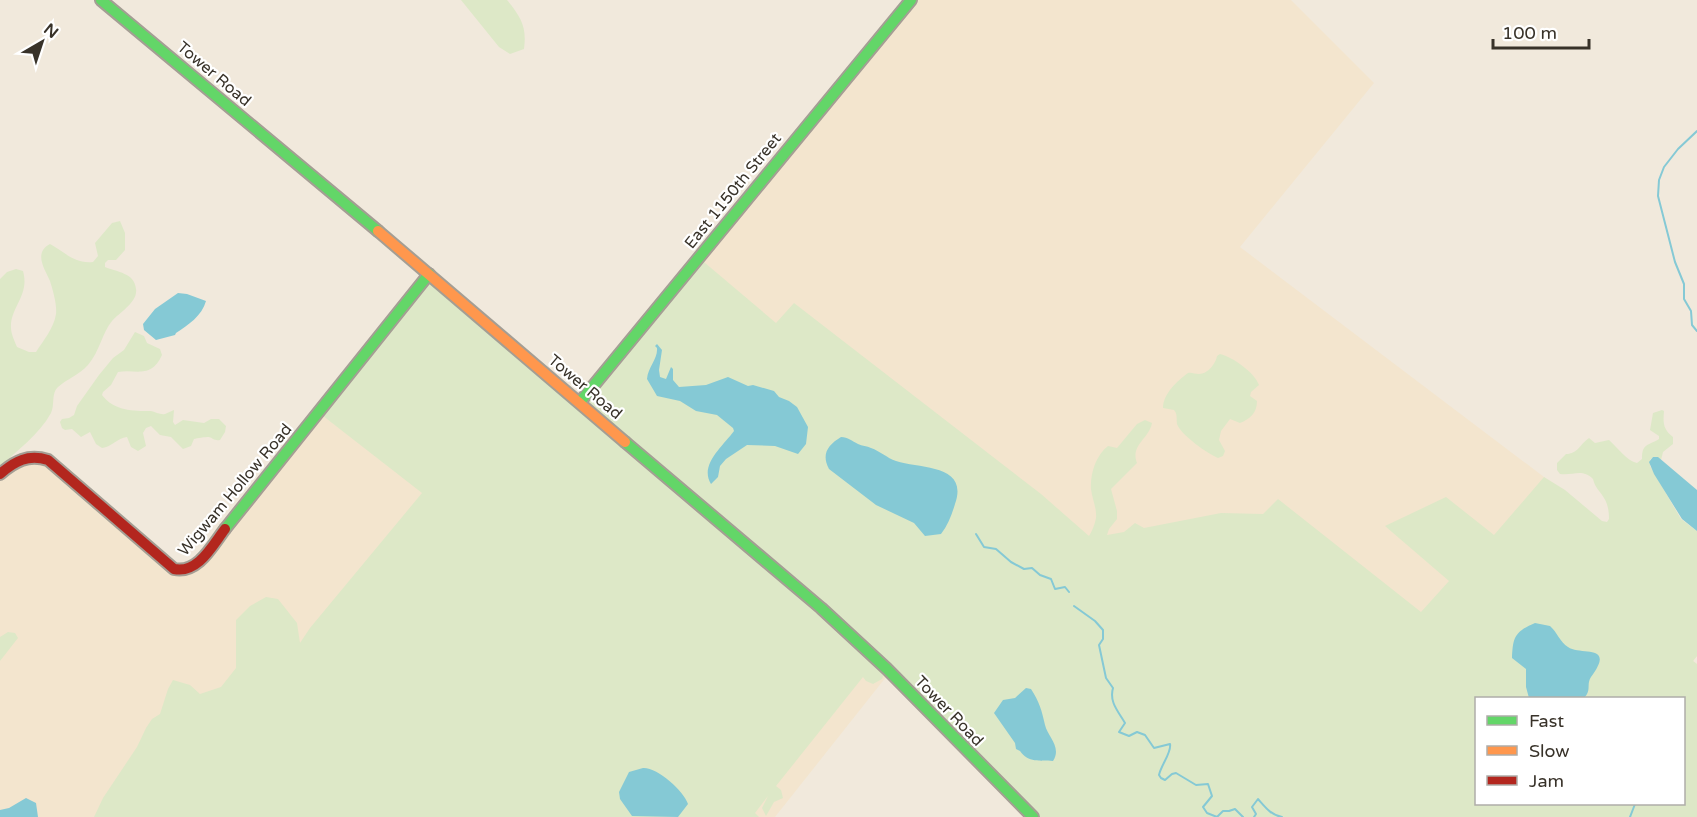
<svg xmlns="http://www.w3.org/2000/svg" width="1697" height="817" font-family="'Varela Round',sans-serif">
<rect width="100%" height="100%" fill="#f1e9dc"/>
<path fill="#f3e5ce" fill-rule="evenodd" d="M911 0H1291L1374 83 1240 247 1544 477 1697 604V656L1693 661 1697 664V817H1033L890 672 775 817H0V474L36 456 170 568 189 570 429 274 579 401ZM1476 698H1684V804H1476Z"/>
<path fill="#dde8c7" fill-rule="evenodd" d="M461 0H507C521 17 527 27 524 49L510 54 499 47Z
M120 221 125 233V250L116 260H108L105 263V267C117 272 135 273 136 289 138 302 120 312 112 321 102 333 100 351 88 365 79 375 67 379 58 387 51 393 55 405 51 413 39 435 17 450 0 467V279L7 272 16 269 23 271C30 296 10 307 11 328 11 334 15 342 17 347L29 352H36C43 341 54 328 56 314 57 304 53 291 50 281 45 269 33 253 50 244 65 252 74 264 93 262L98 256 95 243 112 223Z
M698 257 776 323 794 303 1041 494 1089 536C1092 531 1095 524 1096 518 1097 508 1092 499 1091 489 1090 474 1096 455 1108 446L1117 448 1137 424 1145 420 1152 423C1149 439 1130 445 1137 463L1111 489 1117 511V519L1109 529 1107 535 1124 532 1135 523 1144 528 1221 513 1263 514 1278 499 1421 612 1449 581 1385 526 1446 497 1494 535 1544 477 1565 490 1602 521 1607 522 1609 519C1609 512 1608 504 1604 498 1600 491 1595 488 1593 479 1582 468 1573 476 1560 474L1557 470V463L1566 454C1578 454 1580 444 1589 438L1595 443 1609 440C1618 448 1627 461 1637 463L1642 459C1642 443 1648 446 1659 439V436L1650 430 1653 413 1662 410 1664 411C1663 423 1663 429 1673 437V444L1663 452 1661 460 1653 457 1650 460V466L1681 519 1697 531V656L1693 661 1697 664V817H1033L877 659 873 664 883 668 885 672 882 679 873 684 866 681 863 677 776 786 781 790 783 798 774 802 766 816 762 808 768 796 755 813 759 817H94L103 798 137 747 146 728 152 719 160 714 168 689 173 680 190 685 200 694 221 687 236 668V620L250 606 266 597 278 599 297 623 300 643 310 628 422 493 318 412 429 274 580 402ZM1476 698H1684V804H1476Z
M135 332 144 336 147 343 160 349 162 355C151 379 137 369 118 372L111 385 103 392 102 395C114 411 133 411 151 411 155 412 161 415 165 414 168 413 171 411 174 410L173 422 175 425 183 420 204 423 211 419H219L226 426 225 432 220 440C214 441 213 438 209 437 205 437 197 438 194 439L191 446 183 449 171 437 160 435 151 426 146 428 143 433 146 446 138 451 131 447 127 437C117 438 112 447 102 448L96 444 90 432 81 437 72 429 65 430 62 428 60 422 62 419 69 418 74 415 77 406 99 375 113 358 124 350Z
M1220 354C1233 357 1255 373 1259 385L1251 392 1250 396 1257 401C1257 413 1250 419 1240 423L1230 419 1221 431 1219 440 1225 451 1223 456 1218 458C1208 454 1181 435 1177 424 1176 418 1178 415 1174 410L1163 408C1163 394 1177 381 1188 373 1191 372 1195 374 1199 374 1208 374 1216 363 1217 356Z
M8 632 15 633 18 638 0 661V637Z"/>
<path fill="#85c9d5" d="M178 293 187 294 206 301C202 316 188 325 176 333L175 335 156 340 144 330 143 324 155 309Z
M657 344 662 350 659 370 660 377 666 379 671 367 673 369V380L679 387 706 385 728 377 748 386 753 385 774 391 779 397 789 401 797 407 808 427 806 444 798 454 775 446 747 445 726 459 720 466 718 477 711 484C699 465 723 446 734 431L733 428 717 415 696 411 680 401 657 396 647 379C648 367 658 359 657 348L655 346Z
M841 437C848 437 852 441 858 444 862 446 867 446 871 448 880 451 887 458 896 461 921 469 969 464 955 504 952 514 948 525 941 534L925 536 914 523 876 505 829 469C821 454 828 445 841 437Z
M1653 457H1658L1697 490V531L1682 519 1654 474 1649 462Z
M1535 623 1550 626C1557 632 1560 642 1568 647 1581 656 1616 643 1591 677 1586 685 1592 690 1584 698H1529L1526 687V669L1512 658C1513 638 1514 632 1535 623Z
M1026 688 1031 689C1039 701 1042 711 1045 725 1048 737 1062 747 1053 761 1040 760 1028 763 1020 751L1016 749 1015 743 994 713 1003 700 1015 698Z
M643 768C657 767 684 791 688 804L678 817 632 816 620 799 619 792 629 772Z
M26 798 36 803 38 817H0V810L9 808Z"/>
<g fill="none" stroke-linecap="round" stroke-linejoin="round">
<path stroke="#85c9d5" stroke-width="2" d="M1697 131 1678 149 1664 167 1659 180 1658 196 1675 262 1684 284V299L1691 311 1692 325 1697 331
M976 534 984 547 996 549 1011 562 1024 569 1032 568 1040 575 1051 579 1055 589 1065 587 1069 592
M1074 606 1095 621 1103 630V639L1099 645 1106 678 1113 688C1109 702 1118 711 1125 723L1119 732 1129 736 1137 732 1145 735 1154 748 1170 744C1172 752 1161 765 1159 775L1161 778 1165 780 1172 774 1176 773 1196 785 1208 784 1212 796 1203 807 1207 813 1217 817 1223 811H1229L1235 809 1243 817
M1254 817 1256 814 1252 807 1258 799C1266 808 1271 815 1282 817
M1630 817 1635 804"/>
<g stroke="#a49e94" stroke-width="14">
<path id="fast" d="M101 0 378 231
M580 402 911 0
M625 442 821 608 887 669 1033 817
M225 529 429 274"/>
</g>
<g stroke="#a49e94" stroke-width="14">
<path id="slow" d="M378 231 625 442"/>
</g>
<g stroke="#a49e94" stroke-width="14">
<path id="jam" d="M0 474C15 461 28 454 48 460L174 569C198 574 212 546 225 529"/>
</g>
<use href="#fast" stroke="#63d668" stroke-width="10"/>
<use href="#slow" stroke="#ff974d" stroke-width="10"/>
<use href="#jam" stroke="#b3261e" stroke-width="10"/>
</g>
<g text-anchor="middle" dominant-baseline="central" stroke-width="4.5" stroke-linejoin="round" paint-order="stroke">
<g font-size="16" fill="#383229" stroke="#fff">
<text transform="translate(214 74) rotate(40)">Tower Road</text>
<text transform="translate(733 191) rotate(-51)">East 1150th Street</text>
<text transform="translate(585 387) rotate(40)">Tower Road</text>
<text transform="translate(235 490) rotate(-50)">Wigwam Hollow Road</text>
<text transform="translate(949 711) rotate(46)">Tower Road</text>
</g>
</g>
<rect x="1475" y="697" width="210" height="108" fill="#ffffff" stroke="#afada9" stroke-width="1.5"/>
<rect x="1487" y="716" width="30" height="9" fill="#63d668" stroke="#afada9" stroke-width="1.5"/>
<text x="1529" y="727" font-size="18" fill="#383229">Fast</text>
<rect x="1487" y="746" width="30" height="9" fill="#ff974d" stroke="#afada9" stroke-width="1.5"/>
<text x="1529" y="757" font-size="18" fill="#383229">Slow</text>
<rect x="1487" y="776" width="30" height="9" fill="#b3261e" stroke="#afada9" stroke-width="1.5"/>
<text x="1529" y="787" font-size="18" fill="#383229">Jam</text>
<g transform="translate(42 42) rotate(39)" stroke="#ffffff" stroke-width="4.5" paint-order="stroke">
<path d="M0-4.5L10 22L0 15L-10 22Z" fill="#383229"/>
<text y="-9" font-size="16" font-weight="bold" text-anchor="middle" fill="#383229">N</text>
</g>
<path d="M1493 39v9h96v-9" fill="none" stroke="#383229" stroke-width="3"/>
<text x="1502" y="39" font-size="18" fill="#383229" stroke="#ffffff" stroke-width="4.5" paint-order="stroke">100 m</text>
</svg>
